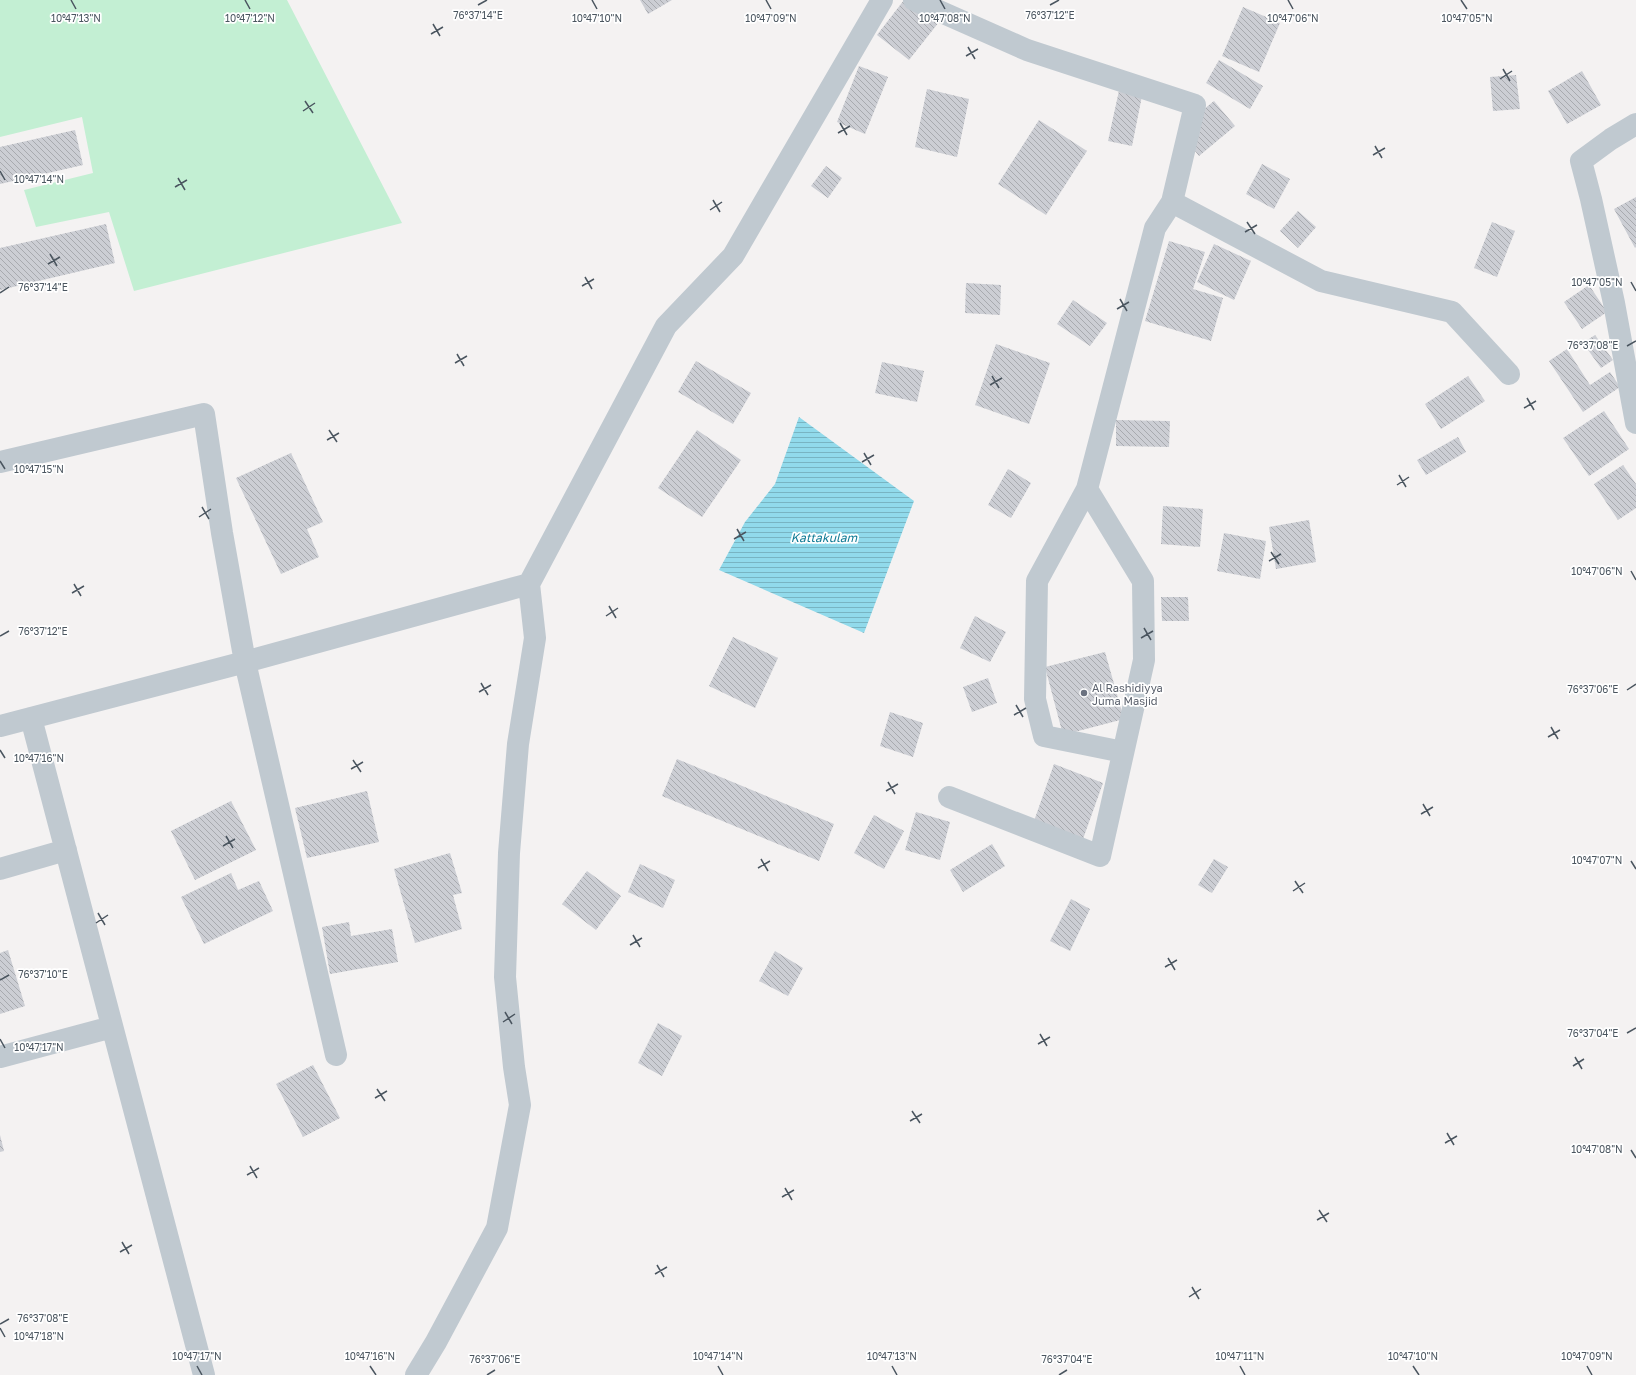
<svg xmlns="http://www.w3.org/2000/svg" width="1636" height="1375" font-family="'Golos Text',sans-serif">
<defs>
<pattern id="water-rules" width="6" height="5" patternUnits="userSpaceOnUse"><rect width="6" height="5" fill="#91daeb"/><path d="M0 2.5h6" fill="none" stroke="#78b4c2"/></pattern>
<pattern id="building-back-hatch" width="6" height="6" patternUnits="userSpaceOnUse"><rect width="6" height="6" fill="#ccced4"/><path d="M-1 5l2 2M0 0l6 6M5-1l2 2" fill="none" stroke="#a8aaaf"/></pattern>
</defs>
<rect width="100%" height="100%" fill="#f4f2f2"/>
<path fill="#c3efd3" d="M0 0H287L402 223 134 291 109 212 36 227 24 190 93 173 82 117 0 137Z"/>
<path fill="url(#water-rules)" d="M799 417 914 501 864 633 719 570 745 522 775 484Z"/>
<path fill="url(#building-back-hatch)" d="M640 0H672L648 14Z
M904 0 943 17 909 60 877 35Z
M1243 7 1280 23 1259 72 1222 56Z
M1219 60 1263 86 1250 109 1206 83Z
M859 66 888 77 865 134 837 122Z
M1582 71 1601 105 1567 124 1548 91Z
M1516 75 1520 109 1493 111 1490 77Z
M1120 86 1143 91 1132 146 1108 141Z
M927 89 969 99 957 157 915 147Z
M1214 101 1235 126 1199 156 1178 130Z
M1039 120 1087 151 1046 215 998 184Z
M75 130 83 165 0 184V147Z
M1262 164 1290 179 1274 209 1246 194Z
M826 166 842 178 828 198 811 186Z
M1636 197V247L1635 248 1614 209Z
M1298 211 1316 227 1298 248 1280 231Z
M1492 222 1515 231 1497 277 1474 268Z
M106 224 115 263 0 290V248Z
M1169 241 1205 252 1193 289 1223 298 1211 341 1145 321Z
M1214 244 1251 261 1234 300 1197 282Z
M966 283 1001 285 1000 315 965 313Z
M1589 285 1607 312 1582 329 1564 302Z
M1073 300 1107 323 1090 346 1057 324Z
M1595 335 1613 360 1601 368 1583 343Z
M996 344 1050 363 1029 424 975 405Z
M1567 349 1590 385 1610 372 1620 387 1583 412 1549 361Z
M696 361 751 393 733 424 678 392Z
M882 362 924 371 917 402 875 393Z
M1468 376 1485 401 1441 429 1425 404Z
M1604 411 1629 449 1589 476 1563 438Z
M1116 420 1170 421 1169 447 1116 446Z
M697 430 741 460 702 517 658 488Z
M1458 437 1466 452 1426 475 1417 460Z
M291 453 323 522 307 529 319 557 281 574 236 478Z
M1623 465 1636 484V508L1618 520 1594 484Z
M1008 469 1031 483 1011 518 988 505Z
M1163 506 1203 509 1200 547 1161 544Z
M1309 520 1316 562 1276 569 1269 527Z
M1224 533 1266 541 1260 579 1217 571Z
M1161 597H1188L1189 621H1162Z
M975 616 1006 632 990 662 960 648Z
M733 637 778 658 755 708 709 686Z
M1105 652 1124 719 1063 735 1045 667Z
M988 678 997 703 972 712 963 687Z
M890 712 923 723 913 757 880 746Z
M677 759 834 824 819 861 662 796Z
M1054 764 1103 783 1083 839 1034 821Z
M367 791 379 842 307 858 295 808Z
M231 801 256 850 195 880 171 831Z
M916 812 950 822 940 860 905 850Z
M874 815 904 831 884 869 854 853Z
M992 844 1005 866 963 892 950 870Z
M450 853 462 893 453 895 462 929 415 943 394 869Z
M1214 859 1228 867 1212 893 1198 885Z
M640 864 675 880 663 908 628 892Z
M587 871 621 896 596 930 562 904Z
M231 873 238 890 259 881 273 911 204 944 181 897Z
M1071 899 1090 909 1070 951 1050 941Z
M349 922 351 936 392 929 398 962 330 974 322 927Z
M8 950 25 1006 0 1014V953Z
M775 951 803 968 788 996 759 981Z
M658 1023 682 1036 662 1076 638 1063Z
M313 1065 340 1118 303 1137 276 1084Z
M0 1135 4 1151 0 1152Z"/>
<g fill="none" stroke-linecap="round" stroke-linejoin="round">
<path stroke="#c0c9d0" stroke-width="22" d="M914 0 1027 50 1195 105 1172 202 1155 228 1087 489 1037 581 1035 699 1044 736 1123 752
M1636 124 1611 139 1581 161 1591 199 1614 303 1636 423
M1172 202 1321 281 1452 312 1509 374
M0 462 204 414 222 533 245 662 336 1055
M31 718 204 1375
M0 726 245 662 529 584 666 326 733 256 882 0
M949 797 1100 856 1144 660 1143 581 1087 489
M0 869 66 850
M0 1057 112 1027
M416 1375 436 1342 497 1228 520 1105 514 1067 505 977 509 853 518 744 535 638 529 584"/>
</g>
<path fill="none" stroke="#4a555f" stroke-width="1.5" d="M71 0 76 9M245 0 250 9M592 0 597 9M766 0 771 9M940 0 945 9M1288 0 1293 9M1461 0 1467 9M478 5 487 0M1050 5 1059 0M433 24 440 36M431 34 443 27M968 47 975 59M966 56 978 49M1503 69 1510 81M1500 79 1512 71M305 101 313 113M303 111 315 103M840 123 847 135M838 133 850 126M1375 146 1382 158M1373 155 1385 148M0 171 5 180M178 178 185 190M175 187 187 180M713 200 720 212M710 210 722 202M1247 222 1255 234M1245 232 1257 225M50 254 57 266M48 264 60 257M585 277 592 289M1631 282 1636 291M582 286 594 279M0 293 9 287M1120 299 1127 311M1117 309 1129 302M1627 346 1636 341M457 354 464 366M455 363 467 356M992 376 999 388M990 385 1002 378M1527 398 1534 410M1524 408 1536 401M329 430 337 442M327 440 339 433M864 453 871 465M0 461 5 469M862 462 874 455M1399 475 1406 487M1397 485 1409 477M202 507 209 519M199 517 211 509M737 529 744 541M734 539 746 532M1271 552 1279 564M1269 561 1281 554M1631 571 1636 580M74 584 81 596M72 593 84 586M609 606 616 618M606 616 618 608M1144 628 1151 640M0 636 9 631M1141 638 1153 631M481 683 488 695M1627 690 1636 684M479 692 491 685M1016 705 1023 717M1014 715 1026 708M1551 727 1558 739M1548 737 1560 730M0 750 5 758M353 760 361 772M351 769 363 762M888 782 895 794M886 791 898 784M1423 804 1430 816M1421 814 1433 807M226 836 233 848M223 846 235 839M761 859 768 871M1631 861 1636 869M758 868 770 861M1295 881 1303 893M1293 891 1305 883M98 913 105 925M96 923 108 915M633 935 640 947M630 945 642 938M1168 958 1175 970M1165 967 1177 960M0 980 9 975M505 1012 512 1024M503 1022 515 1014M1627 1033 1636 1028M1040 1034 1047 1046M0 1039 5 1048M1038 1044 1050 1037M1575 1057 1582 1069M1573 1066 1584 1059M377 1089 385 1101M375 1098 387 1091M912 1111 920 1123M910 1121 922 1114M1447 1133 1454 1145M1445 1143 1457 1136M1631 1150 1636 1158M250 1166 257 1178M247 1175 259 1168M785 1188 792 1200M782 1197 794 1190M1319 1210 1327 1222M1317 1220 1329 1213M122 1242 129 1254M120 1252 132 1245M657 1265 664 1277M655 1274 667 1267M1192 1287 1199 1299M1189 1297 1201 1289M0 1324 9 1319M0 1328 5 1337M197 1366 202 1375M370 1366 376 1375M718 1366 723 1375M892 1366 897 1375M1240 1366 1245 1375M1413 1366 1419 1375M1587 1366 1592 1375M487 1375 495 1370M1059 1375 1067 1370"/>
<circle fill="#6b7280" stroke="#fff" stroke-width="1.5" cx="1084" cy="693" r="4"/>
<g text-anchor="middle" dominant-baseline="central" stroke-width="3.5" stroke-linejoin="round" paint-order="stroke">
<g font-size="11" fill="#5b616d" stroke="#fff" text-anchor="start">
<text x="1092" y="687">Al Rashidiyya<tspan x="1092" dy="13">Juma Masjid</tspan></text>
</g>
<g font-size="12" font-style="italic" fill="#107b95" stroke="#fff">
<text x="824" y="537">Kattakulam</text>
</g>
</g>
<g font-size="10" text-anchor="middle" fill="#4a555f" stroke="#fff" stroke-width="3.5" stroke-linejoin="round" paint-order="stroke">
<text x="478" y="19">76°37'14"E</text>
<text x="1050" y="19">76°37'12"E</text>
<text x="76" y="22">10°47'13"N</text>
<text x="250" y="22">10°47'12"N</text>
<text x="597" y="22">10°47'10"N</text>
<text x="771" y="22">10°47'09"N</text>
<text x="945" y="22">10°47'08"N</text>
<text x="1293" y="22">10°47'06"N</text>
<text x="1467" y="22">10°47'05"N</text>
<text x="39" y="183">10°47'14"N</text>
<text x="1597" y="286">10°47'05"N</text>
<text x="43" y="291">76°37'14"E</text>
<text x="1593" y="349">76°37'08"E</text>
<text x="39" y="473">10°47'15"N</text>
<text x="1597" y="575">10°47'06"N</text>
<text x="43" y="635">76°37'12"E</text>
<text x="1593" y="693">76°37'06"E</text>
<text x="39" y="762">10°47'16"N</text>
<text x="1597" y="864">10°47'07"N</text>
<text x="43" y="978">76°37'10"E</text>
<text x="1593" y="1037">76°37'04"E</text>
<text x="39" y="1051">10°47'17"N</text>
<text x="1597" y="1153">10°47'08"N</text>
<text x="43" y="1322">76°37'08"E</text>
<text x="39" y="1340">10°47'18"N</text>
<text x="197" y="1360">10°47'17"N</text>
<text x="370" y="1360">10°47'16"N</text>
<text x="718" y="1360">10°47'14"N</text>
<text x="892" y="1360">10°47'13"N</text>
<text x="1240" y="1360">10°47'11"N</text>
<text x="1413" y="1360">10°47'10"N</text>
<text x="1587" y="1360">10°47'09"N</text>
<text x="495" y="1363">76°37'06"E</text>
<text x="1067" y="1363">76°37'04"E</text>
</g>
</svg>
